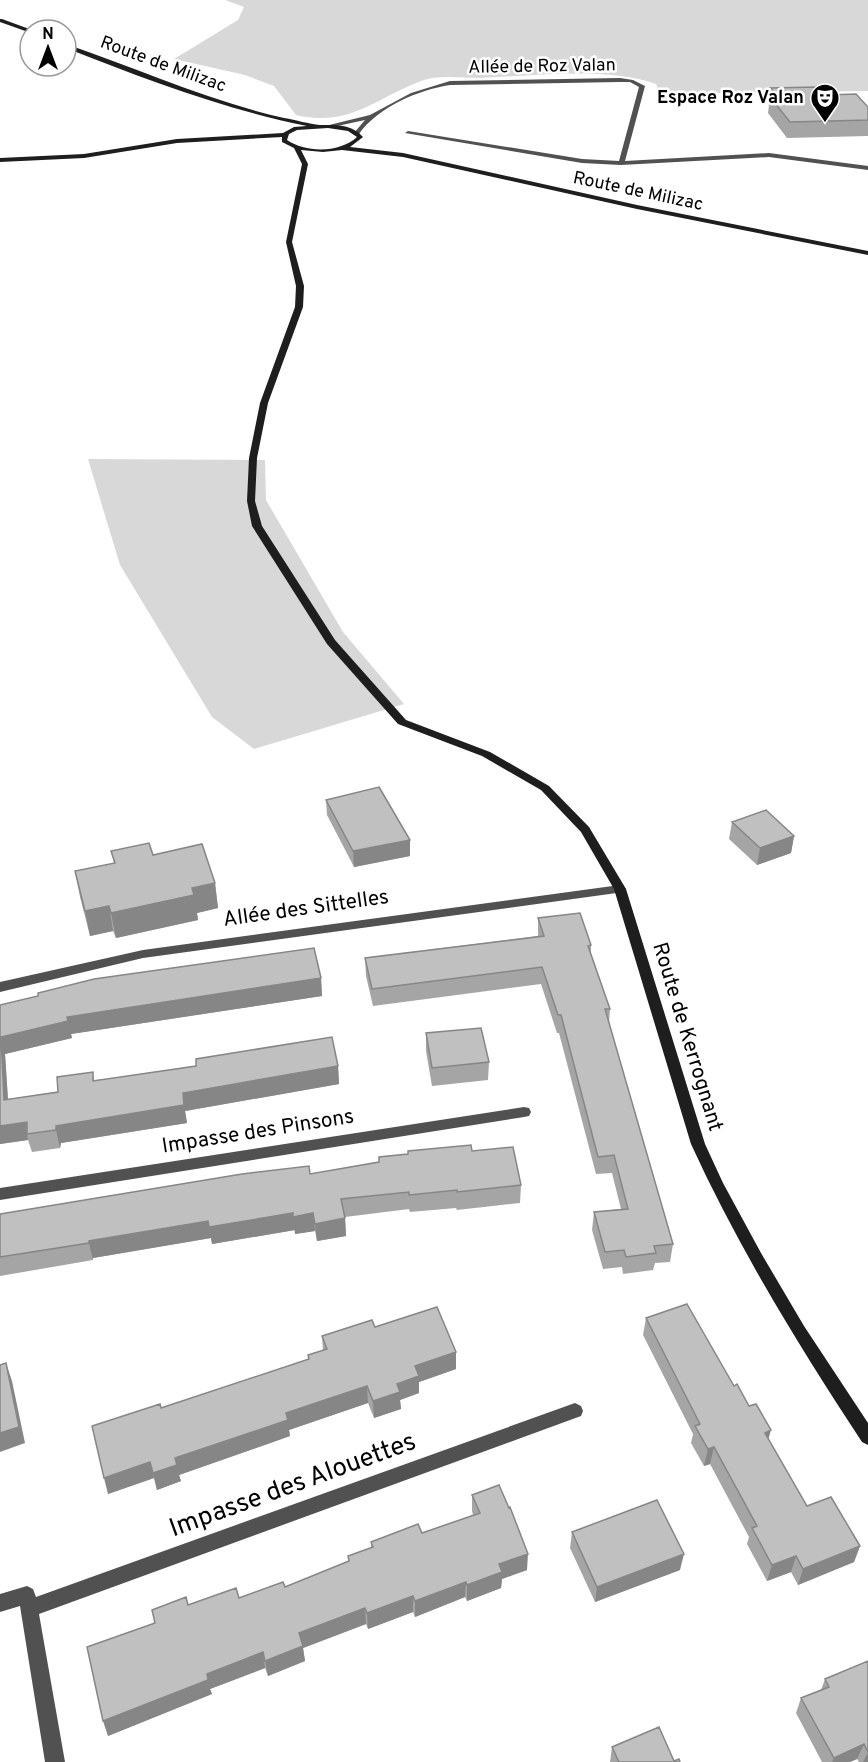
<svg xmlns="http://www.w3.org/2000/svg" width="868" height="1762" font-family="Overpass,sans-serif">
<rect width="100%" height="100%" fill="#fff"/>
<path fill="#d8d8d8" d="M225 0H868V91L660 94 656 84C608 66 531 76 479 78 462 78 440 75 424 80 376 97 351 128 296 115L274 86 245 75 174 59 238 20 244 7Z
M88 459 265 460 266 500 343 632 404 704 254 749 212 717 120 565Z"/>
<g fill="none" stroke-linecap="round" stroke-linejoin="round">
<path fill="#515151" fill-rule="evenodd" d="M620 78 633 80 645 86 625 161 769 153 868 166V170L769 157 621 165 582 163 405 133 408 131 582 159 619 161 639 87 630 82H620L450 85C418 90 378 107 359 134L354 133 365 120 328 128 325 126 370 115 411 93 450 81Z
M620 885 626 889 624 892 143 958 0 992V982L143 950Z
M524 1107 529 1108 531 1112 529 1116 524 1117 0 1200V1188Z
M575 1403 581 1406 583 1411 581 1416 39 1614 65 1762H45L20 1606 0 1612V1594L27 1586 33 1589 36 1597Z"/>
<path fill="#1e1e1e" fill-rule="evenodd" d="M0 19H2L32 30 28 32 0 22Z
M66 44C139 69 209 101 284 118 296 120 309 124 320 125 336 125 352 124 363 137L350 147 403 153 637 205 868 251V255L637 209 403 157 342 150 323 152 301 150 308 164 292 242 304 286 303 307 268 403 257 458 255 501 262 526 335 640 406 720 490 752 549 786 589 827 626 889 705 1144 723 1183 761 1253 804 1326 868 1423V1445L862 1442C799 1346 739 1249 691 1144L614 889 581 832 541 790 482 756 398 724 327 644 252 526 247 501 249 458 260 403 295 307 296 286 286 242 302 164 294 148 282 142V137L177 143 84 158 0 162V158L84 154 177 139 283 133 294 127 307 126C223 109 145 79 66 48ZM328 128 348 131 357 137C340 153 306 153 287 140L289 134 297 130Z"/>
</g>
<path fill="#a5a5a5" d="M770 88 826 95 868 107V136L787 138 768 113 769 105 768 104Z
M326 800 410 856 354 867 327 815Z
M732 822 794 836 791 853 757 865 729 839Z
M111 851 153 855 215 883 218 908 197 913 198 920 116 938 113 931 90 936 80 897 75 871 114 863Z
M538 918 591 945V953L610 1009 609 1023 673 1244 670 1262 655 1263 653 1270 623 1274 622 1267 603 1269 592 1230 594 1212 621 1209 612 1173 596 1174 559 1033H557L541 984 373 1006 366 976 365 958 538 936Z
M321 978 322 996 71 1034 72 1038 5 1054 8 1099 58 1092 93 1072 94 1080 338 1066 339 1084 185 1111 187 1123 61 1143 60 1148 32 1152 28 1140 0 1144V1005Z
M426 1033 489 1062 488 1080 432 1086 426 1051Z
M472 1151 521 1185 520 1203 457 1210 456 1208 410 1212 409 1209 345 1217 346 1236 317 1241 315 1231 295 1234V1230L212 1244 211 1238 93 1258V1260L0 1276V1281V1214L310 1174 379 1162V1157Z
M646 1318 734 1386 768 1440 807 1506 860 1546 854 1562 798 1585 791 1572 767 1581 747 1544 749 1537 710 1464 704 1466 691 1443 693 1434 643 1335Z
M375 1327 456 1369 419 1382V1393L400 1400 401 1409 374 1418 368 1403 289 1430 290 1436 179 1475 181 1481 157 1490 154 1478 108 1494 161 1408 308 1360V1355L323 1351 322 1336Z
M472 1495 527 1570 502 1579 501 1588 467 1601 465 1597 415 1617 413 1612 368 1629 366 1624 303 1648 305 1661 268 1676 265 1668 210 1689 212 1694 108 1736 155 1623 188 1605 239 1598 285 1587 348 1562V1556L371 1548V1542L422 1533 473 1515 472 1511Z
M572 1532 680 1570 595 1602 570 1548Z
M868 1661V1762H859L857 1759 850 1762H822L796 1713 801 1698 821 1690 825 1679Z
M612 1747 680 1762H610Z"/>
<path fill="#868686" d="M794 836 791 853 757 865 760 848Z
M410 840V856L354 867 353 851Z
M215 883 218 908 197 913 198 920 116 938 111 913 192 888Z
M109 906 113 931 90 936 85 911Z
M321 978 322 996 71 1034 67 1017Z
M68 1021 72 1038 5 1054 9 1117 4 1100 1 1037Z
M338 1066 339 1084 185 1111 187 1123 61 1143 60 1148 56 1130V1126L183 1093Z
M27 1122V1134L28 1140 0 1144V1126Z
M293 1213 295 1230 212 1244 211 1238 93 1258V1260L89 1243V1241L208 1221Z
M313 1213 315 1231 295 1234 293 1217Z
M345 1218 346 1236 317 1241 315 1224Z
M456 1352V1369L419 1382V1393L400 1400 401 1409 374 1418 373 1401 397 1384 415 1366Z
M6 1363 12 1381 25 1443 0 1452V1433Z
M367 1386 368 1403 289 1430 290 1436 179 1475 181 1481 157 1490 153 1473 175 1458 286 1413Z
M771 1430 766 1447 765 1433Z
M714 1447 710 1464 704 1466 708 1449Z
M150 1462 154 1478 108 1494 104 1478Z
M860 1546 854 1562 798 1585 803 1569Z
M528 1554 527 1570 502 1579 501 1588 467 1601V1585L499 1564Z
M684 1554 680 1570 595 1602 597 1587Z
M796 1556 791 1572 767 1581 772 1565Z
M466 1582 465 1597 415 1617V1601Z
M413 1596V1612L368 1629 367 1613Z
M365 1608 366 1624 303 1648 305 1661 268 1676 265 1661 299 1633Z
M263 1652 265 1668 210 1689 212 1694 108 1736 103 1721 207 1674Z
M864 1744 857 1759 850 1762H832L834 1758Z
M868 1752V1762H863Z"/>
<path fill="#c0c0c0" stroke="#868686" stroke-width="1.5" d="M819 87 826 95 856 94 868 107V120L790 122 770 97H780L770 88Z
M379 787 410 840 353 851 326 800Z
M766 810 794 836 760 848 732 822Z
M149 843 153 855 202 844 215 883 192 888 194 895 111 913 109 906 85 911 75 871 115 863 111 851Z
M580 913 591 945 588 946 610 1009H605L673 1244 654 1246 656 1253 626 1257 624 1250 605 1252 594 1212 628 1209 614 1155 598 1157 561 1015H558L542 967 372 989 365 958 544 936 538 918Z
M314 948 321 978 67 1017 68 1021 1 1037 4 1100 58 1092 57 1077 93 1072V1081L196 1066V1059L332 1037 338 1066 183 1093 184 1105 56 1126V1130L27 1134V1122L0 1126V1005L38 996V993L94 979Z
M481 1028 489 1062 432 1068 426 1033Z
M471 1145 472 1151 513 1147 521 1185 457 1192V1190L409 1195V1192L341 1199 345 1218 315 1224 313 1213 293 1217V1213L209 1227 208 1221 89 1241V1243L0 1257V1214L242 1174 309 1166 310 1174 379 1162V1157L408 1154V1151Z
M687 1304 734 1386 737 1384 749 1406 756 1404 771 1430 765 1433 807 1506 831 1497 860 1546 803 1569 796 1556 772 1565 752 1528 757 1526 714 1447 708 1449 695 1426 700 1424 646 1318Z
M437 1307 456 1352 415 1366 419 1376 397 1384 400 1392 373 1401 367 1386 286 1413 288 1420 175 1458 177 1465 153 1473 150 1462 104 1478 92 1426 160 1404 161 1408 309 1359 308 1355 327 1349 322 1336 372 1320 375 1327Z
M6 1363 19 1427 0 1433V1365Z
M499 1485 509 1508 510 1507 528 1554 499 1564 502 1572 467 1585 466 1582 415 1601 413 1596 367 1613 365 1608 299 1633 303 1646 265 1661 263 1652 207 1674 208 1680 103 1721 87 1647 155 1623 152 1610 186 1597 188 1605 236 1588 239 1598 283 1582 285 1587 349 1561 348 1556 373 1547 371 1542 418 1524 422 1533 480 1513 472 1495Z
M657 1500 684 1554 597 1587 572 1532Z
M868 1661V1752L864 1744 834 1758 801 1698 829 1687 825 1679Z
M659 1727 674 1761 679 1759 680 1762H619L612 1747Z"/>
<defs>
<g id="theatre-pin" transform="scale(1.5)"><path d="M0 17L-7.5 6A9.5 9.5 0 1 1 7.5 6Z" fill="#000" stroke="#fff"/><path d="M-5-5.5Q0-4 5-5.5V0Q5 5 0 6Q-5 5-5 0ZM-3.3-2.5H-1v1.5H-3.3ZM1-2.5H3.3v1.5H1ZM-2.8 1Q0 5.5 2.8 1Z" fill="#fff"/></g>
</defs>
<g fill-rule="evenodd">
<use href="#theatre-pin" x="825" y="98"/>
</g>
<g text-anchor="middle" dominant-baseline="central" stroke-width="5" stroke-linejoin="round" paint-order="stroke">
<g font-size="18" fill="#000" stroke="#fff">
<text transform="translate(163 65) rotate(20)">Route de Milizac</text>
<text transform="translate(542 67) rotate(-1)">Allée de Roz Valan</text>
<text transform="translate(638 192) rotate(12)">Route de Milizac</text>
</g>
<g font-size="18" font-weight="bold" fill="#000" stroke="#fff" text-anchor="end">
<text x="804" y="98">Espace Roz Valan</text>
</g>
<g font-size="21" fill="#000" stroke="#fff">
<text transform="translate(306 909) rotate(-8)">Allée des Sittelles</text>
<text transform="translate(687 1037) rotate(73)">Route de Kerrognant</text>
<text transform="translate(258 1132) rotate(-9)">Impasse des Pinsons</text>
</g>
<g font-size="26" fill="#000" stroke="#fff">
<text transform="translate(293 1486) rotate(-20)">Impasse des Alouettes</text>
</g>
</g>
<g transform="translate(48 48)"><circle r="28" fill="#ffffff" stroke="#999999" stroke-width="1.5"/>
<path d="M0-4.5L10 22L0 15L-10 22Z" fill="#000000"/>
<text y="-9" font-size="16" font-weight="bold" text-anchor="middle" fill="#000000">N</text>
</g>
</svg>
